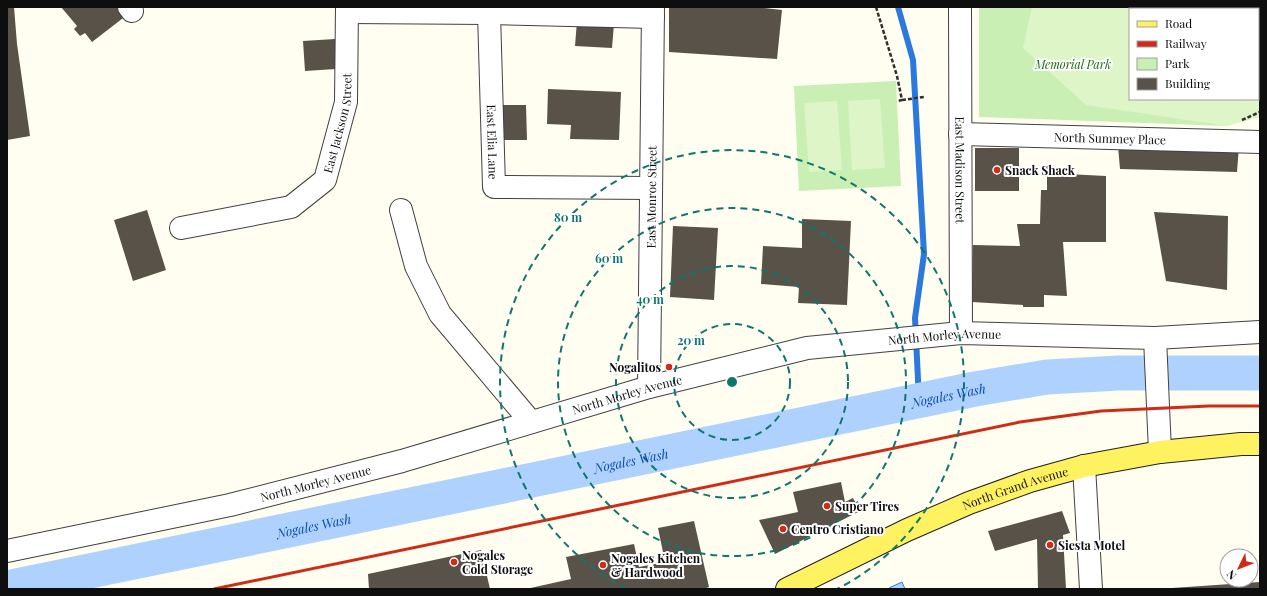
<svg xmlns="http://www.w3.org/2000/svg" width="1267" height="596" font-family="'Playfair Display',serif">
<rect width="100%" height="100%" fill="#fffef0"/>
<path fill="#c9efb4" fill-rule="evenodd" d="M979 7H1260V112L1227 126 979 117ZM1130 9H1258V99H1130Z
M896 81 901 186 799 191 794 86Z"/>
<path fill="#ddf5c7" fill-rule="evenodd" d="M1032 7H1260V117L1227 126 1086 105 1023 48ZM1130 9H1258V99H1130Z
M880 99 885 168 852 170 848 101Z
M837 101 842 170 809 172 804 103Z"/>
<path fill="#aed2fd" stroke="#2c79dd" d="M902 582 905 589H890L889 588Z"/>
<g fill="none" stroke-linecap="round" stroke-linejoin="round">
<path stroke="#2c79dd" stroke-width="6" d="M898 7 913 60 924 254 915 318 919 400"/>
<path stroke="#aed2fd" stroke-width="35" id="s1" d="M7 588 975 389 1047 377 1119 373H1260"/>
</g>
<path fill="#585249" d="M7 7H14L17 44 30 136 7 140Z
M61 7H121L127 15 92 42 85 33 80 36 74 29 77 26Z
M669 7H756L782 10 777 59 669 52Z
M577 21 614 24 612 48 575 46Z
M335 39 336 69 305 71 303 41Z
M548 89 621 92 619 140 570 139 571 125 547 124Z
M501 105H526L527 140H501Z
M1118 146H1239L1237 172 1120 169Z
M975 148H1019V191H975Z
M1047 173 1106 176V242H1063L1067 296 1044 295V307H1023V305L972 302 973 245 1020 246 1017 224H1040L1041 190H1047Z
M147 210 166 270 133 281 114 220Z
M1154 212 1228 216 1227 290 1166 281Z
M802 219 851 221 847 305 798 303 799 287 761 284 763 246 802 248Z
M673 226 718 228 714 300 670 297Z
M841 482 845 502 853 498 860 511 775 554 759 520 798 512 793 492Z
M1062 511 1070 533 1063 535 1066 589H1038L1037 539 995 551 988 531Z
M694 521 709 587 704 589H526L571 579 566 557 634 544 639 567 665 562 658 528Z
M481 550 490 589H369L368 574Z
M1260 582V589H1173L1172 588Z"/>
<g fill="none" stroke-linecap="round" stroke-linejoin="round">
<g stroke="#414141" stroke-width="24">
<g id="street">
<path d="M129 7 132 11"/>
<path id="s2" d="M960 7 961 333"/>
<path d="M347 12 489 13 653 17"/>
<path id="s3" d="M489 13 494 187 651 188"/>
<path id="s4" d="M960 134 1260 142"/>
<path d="M401 210 416 266 440 314 531 422"/>
<path id="s5" d="M181 228 291 207 325 180 346 102 347 7"/>
<path d="M1155 338 1160 452"/>
<path id="s6" d="M649 387 653 7"/>
<path d="M1084 466 1091 589"/>
<path id="s7" d="M7 551 230 505 402 461 649 387 807 348 961 333 1155 338 1260 332"/>
</g>
</g>
<g stroke="#1f1f1f" stroke-width="24">
<g id="primary">
<path id="s8" d="M787 589 907 530 969 503 1030 481 1084 466 1160 452 1241 444H1260"/>
</g>
</g>
<path stroke="#303030" stroke-width="2.5" stroke-dasharray="4 2" stroke-linecap="butt" d="M876 7 897 76 902 100 897 101
M902 100 924 97
M1242 120 1260 112"/>
<use href="#street" stroke="#fff" stroke-width="22"/>
<use href="#primary" stroke="#fff260" stroke-width="22"/>
<path stroke="#cf2b16" stroke-width="3" d="M214 589 1020 422 1101 411 1209 406H1260"/>
</g>
<g fill="none" stroke="#0f766e" stroke-width="2" stroke-dasharray="7 5">
<circle cx="732" cy="382" r="58"/>
<circle cx="732" cy="382" r="116"/>
<circle cx="732" cy="382" r="174"/>
<path d="M627 589A232 232 0 1 1 837 589"/>
</g>
<g fill="#cf2b16" stroke="#fff" stroke-width="1.5">
<circle cx="997" cy="170" r="4"/>
<circle cx="669" cy="367" r="4"/>
<circle cx="827" cy="506" r="4"/>
<circle cx="783" cy="529" r="4"/>
<circle cx="1050" cy="545" r="4"/>
<circle cx="454" cy="562" r="4"/>
<circle cx="603" cy="565" r="4"/>
</g>
<g text-anchor="middle" dominant-baseline="central" stroke-width="4" stroke-linejoin="round" paint-order="stroke">
<g font-size="12" font-style="italic" fill="#1a6e17" stroke="#fff">
<text x="1073" y="64">Memorial Park</text>
</g>
<g font-size="12" fill="#0e0e0e" stroke="#fff">
<text stroke="none"><textPath href="#s5" startOffset="214">East Jackson Street</textPath></text>
<text stroke="none"><textPath href="#s4" startOffset="150">North Summey Place</textPath></text>
<text stroke="none"><textPath href="#s3" startOffset="129">East Elia Lane</textPath></text>
<text stroke="none"><textPath href="#s2" startOffset="163">East Madison Street</textPath></text>
<text stroke="none"><textPath href="#s6" startOffset="190">East Monroe Street</textPath></text>
<text stroke="none"><textPath href="#s7" startOffset="964">North Morley Avenue</textPath></text>
<text stroke="none"><textPath href="#s7" startOffset="640">North Morley Avenue</textPath></text>
<text stroke="none"><textPath href="#s7" startOffset="316">North Morley Avenue</textPath></text>
<text stroke="none"><textPath href="#s8" startOffset="250">North Grand Avenue</textPath></text>
</g>
<g font-size="12" font-weight="bold" fill="#0e0e0e" stroke="#fff" text-anchor="start">
<text x="1005" y="170">Snack Shack</text>
<text x="661" y="367" text-anchor="end">Nogalitos</text>
<text x="835" y="506">Super Tires</text>
<text x="791" y="529">Centro Cristiano</text>
<text x="1058" y="545">Siesta Motel</text>
<text x="462" y="555">Nogales<tspan x="462" dy="14">Cold Storage</tspan></text>
<text x="611" y="558">Nogales Kitchen<tspan x="611" dy="14">&amp; Hardwood</tspan></text>
</g>
<g font-size="13" font-style="italic" fill="#094baf" stroke="#fff">
<text stroke="none"><textPath href="#s1" startOffset="961">Nogales Wash</textPath></text>
<text stroke="none"><textPath href="#s1" startOffset="637">Nogales Wash</textPath></text>
<text stroke="none"><textPath href="#s1" startOffset="313">Nogales Wash</textPath></text>
</g>
</g>
<circle cx="732" cy="382" r="6" fill="#0f766e" stroke="#fff" stroke-width="2"/>
<g font-size="12" text-anchor="middle" font-weight="bold" fill="#0f766e" stroke="#fff" stroke-width="4" stroke-linejoin="round" paint-order="stroke">
<text x="568" y="222">80 m</text>
<text x="609" y="263">60 m</text>
<text x="650" y="304">40 m</text>
<text x="691" y="345">20 m</text>
</g>
<rect width="1267" height="596" fill="none" stroke="#0e0e0e" stroke-width="16"/>
<rect x="1129" y="8" width="130" height="92" fill="#ffffff" stroke="#9f9f9f"/>
<rect x="1137" y="21" width="20" height="6" fill="#fff260" stroke="#9f9f9f"/>
<text x="1165" y="28" font-size="12" fill="#0e0e0e">Road</text>
<rect x="1137" y="41" width="20" height="6" fill="#cf2b16" stroke="#9f9f9f"/>
<text x="1165" y="48" font-size="12" fill="#0e0e0e">Railway</text>
<rect x="1137" y="58" width="20" height="12" fill="#c9efb4" stroke="#9f9f9f"/>
<text x="1165" y="68" font-size="12" fill="#0e0e0e">Park</text>
<rect x="1137" y="78" width="20" height="12" fill="#585249" stroke="#9f9f9f"/>
<text x="1165" y="88" font-size="12" fill="#0e0e0e">Building</text>
<g transform="translate(1239 568) rotate(227)"><circle r="19" fill="#ffffff" stroke="#9f9f9f"/>
<path d="M0-3L7 15L0 10L-7 15Z" fill="#cf2b16"/>
<text y="-6" font-size="11" font-weight="bold" text-anchor="middle" fill="#0e0e0e">N</text>
</g>
</svg>
